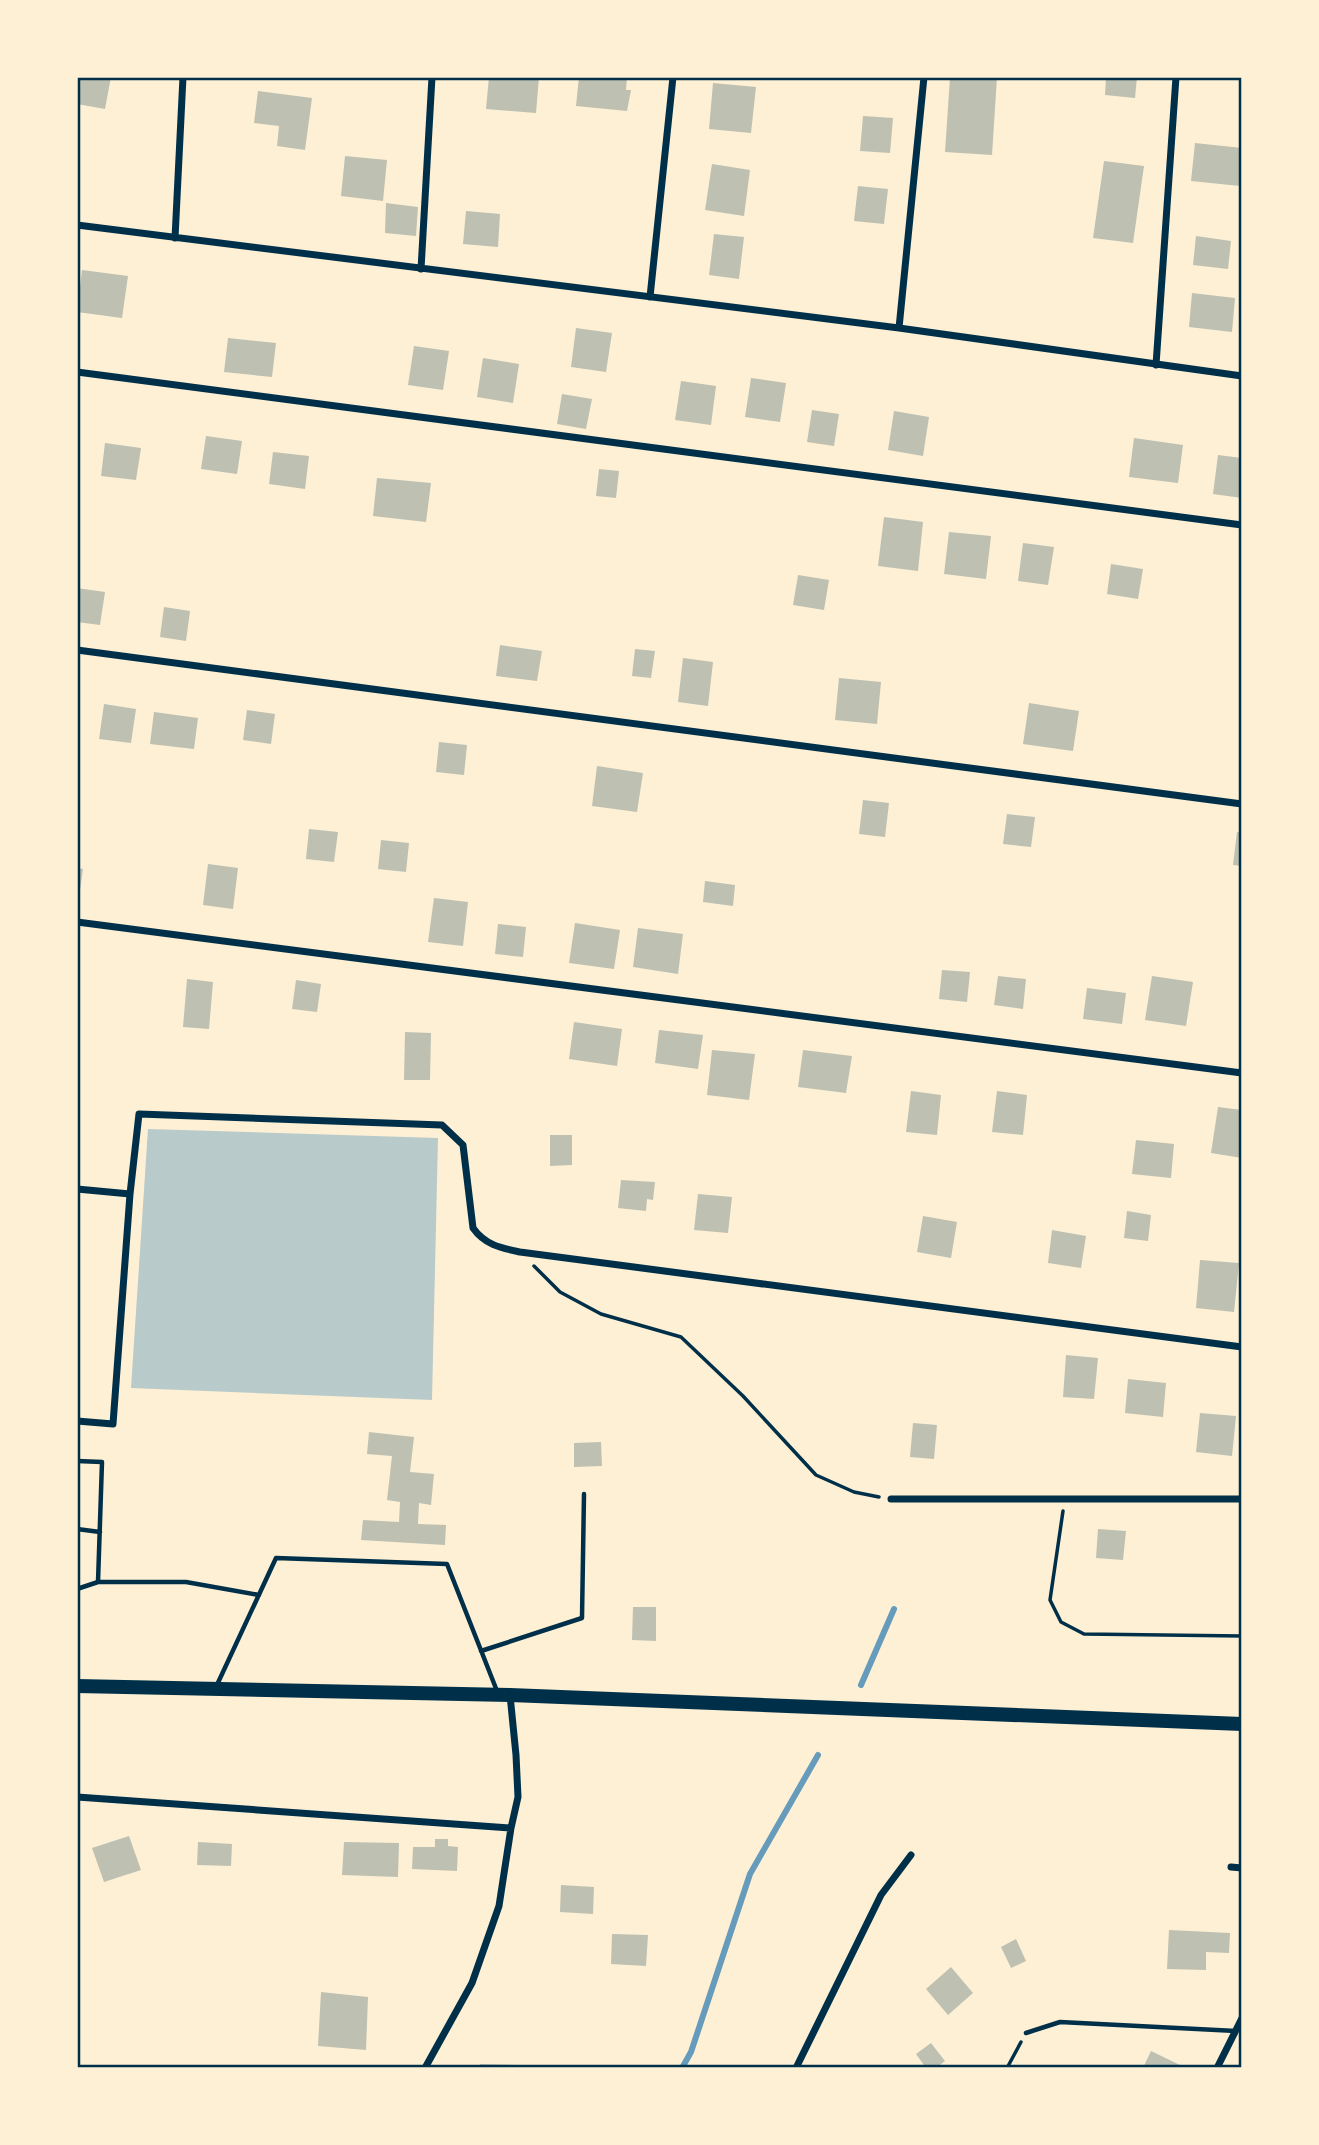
<svg xmlns="http://www.w3.org/2000/svg" width="1319" height="2145" font-family="'IBM Plex Sans',sans-serif">
<rect width="100%" height="100%" fill="#fdf0d5"/>
<path fill="#b9caca" d="M148 1129 438 1138 432 1400 131 1388Z"/>
<g fill="none" stroke-linecap="round" stroke-linejoin="round">
<path stroke="#669bbc" stroke-width="6" d="M861 1685 894 1609
M682 2068 691 2052 750 1874 818 1755"/>
</g>
<path fill="#bec0b2" d="M77 77H111L105 109 77 104Z
M489 77H539L536 113 486 109Z
M579 77H627L626 90H631L627 111 576 106Z
M950 77H997L992 155 945 152Z
M1106 77H1137L1135 98 1105 95Z
M713 83 756 87 751 133 709 129Z
M258 91 312 98 305 150 277 146 279 126 254 123Z
M863 116 893 118 890 153 860 151Z
M1195 143 1242 148 1240 186 1191 181Z
M345 156 387 160 383 201 341 196Z
M1104 161 1144 166 1133 243 1093 238Z
M712 164 750 170 744 216 705 210Z
M858 186 888 189 884 224 854 221Z
M386 203 418 207 416 236 385 233Z
M466 211 500 214 498 247 463 244Z
M714 234 744 237 739 279 709 275Z
M1196 236 1231 241 1228 269 1193 265Z
M82 270 128 276 122 318 77 312Z
M1192 293 1235 298 1232 332 1189 327Z
M576 328 612 333 606 372 571 367Z
M228 338 276 343 272 377 224 372Z
M414 346 449 351 443 390 408 385Z
M483 358 519 364 513 403 477 397Z
M751 378 786 383 780 422 745 417Z
M681 381 716 386 711 425 675 420Z
M562 394 592 399 586 429 557 424Z
M812 410 839 414 834 446 807 442Z
M894 411 929 417 923 456 888 450Z
M206 436 242 441 237 474 201 469Z
M1134 438 1183 445 1178 483 1129 477Z
M105 443 141 448 136 480 101 476Z
M273 452 309 456 305 489 269 484Z
M1218 455 1242 458V498L1213 494Z
M599 469 619 471 616 498 596 496Z
M377 478 431 483 426 522 373 516Z
M884 517 923 522 918 571 878 566Z
M949 532 991 536 986 579 944 574Z
M1023 543 1054 547 1048 585 1018 581Z
M1111 564 1143 569 1138 599 1107 594Z
M798 575 829 580 824 610 793 605Z
M77 588 105 592 100 625 77 622Z
M164 607 190 611 186 641 160 637Z
M500 645 542 651 537 681 496 676Z
M635 649 655 651 651 678 632 676Z
M683 658 713 662 708 706 678 702Z
M839 678 881 682 877 724 835 720Z
M1029 703 1079 711 1073 751 1023 744Z
M104 704 136 709 131 743 99 739Z
M247 710 275 714 271 744 243 740Z
M154 712 198 718 194 749 150 744Z
M439 742 467 745 464 775 436 772Z
M597 766 643 773 637 812 592 806Z
M863 800 889 803 885 837 859 834Z
M1007 814 1035 817 1031 847 1003 844Z
M309 829 338 832 334 862 306 859Z
M1237 832 1242 833V866L1233 865Z
M381 840 409 843 406 872 378 869Z
M208 864 238 868 233 909 203 905Z
M77 868 83 869 79 897H77Z
M705 881 735 885 733 906 703 902Z
M434 898 468 902 463 946 428 942Z
M575 923 620 930 614 969 569 963Z
M498 924 526 927 523 957 495 954Z
M638 928 683 934 678 974 633 967Z
M942 970 970 972 967 1002 939 999Z
M998 976 1026 979 1023 1009 994 1005Z
M1152 976 1193 982 1186 1026 1145 1020Z
M187 979 213 982 209 1029 183 1027Z
M296 980 321 984 317 1012 292 1009Z
M1087 988 1126 993 1122 1024 1083 1019Z
M574 1022 622 1029 617 1066 569 1059Z
M659 1030 703 1035 698 1069 655 1063Z
M405 1032 431 1033 430 1080H404Z
M712 1050 755 1054 749 1100 707 1095Z
M803 1050 852 1056 846 1093 798 1087Z
M911 1091 941 1095 937 1135 906 1132Z
M997 1091 1027 1095 1023 1135 992 1132Z
M1218 1107 1242 1110V1158L1211 1153Z
M550 1135H572V1165L550 1166Z
M1136 1140 1174 1144 1171 1178 1132 1174Z
M621 1180 655 1182 653 1200 647 1199 646 1211 618 1208Z
M698 1194 732 1197 728 1233 694 1230Z
M1127 1211 1151 1215 1148 1241 1124 1238Z
M923 1216 957 1222 951 1258 917 1252Z
M1052 1230 1086 1236 1081 1268 1048 1263Z
M1200 1260 1239 1263 1234 1312 1196 1308Z
M1066 1355 1098 1358 1094 1399 1063 1397Z
M1128 1379 1166 1383 1163 1417 1125 1413Z
M1200 1413 1236 1416 1232 1456 1196 1452Z
M913 1423 937 1425 934 1459 910 1457Z
M369 1432 414 1437 410 1472 434 1474 431 1505 419 1503 418 1524 446 1525 445 1545 361 1540 363 1520 399 1522 400 1502 387 1500 392 1456 367 1454Z
M601 1442 602 1466 574 1467V1443Z
M1098 1529 1126 1531 1123 1560 1096 1558Z
M633 1607H656V1641L632 1640Z
M129 1836 141 1870 104 1882 92 1848Z
M435 1839H448V1846L458 1847 457 1871 412 1869 413 1847H435Z
M198 1842 232 1844 231 1866 197 1865Z
M344 1842 399 1843 398 1877 342 1875Z
M561 1885 594 1887 593 1914 560 1912Z
M1169 1930 1230 1933 1229 1953 1206 1952V1970L1167 1969Z
M612 1934 648 1935 646 1966 611 1964Z
M1016 1939 1026 1961 1011 1968 1001 1947Z
M951 1967 973 1993 948 2015 926 1989Z
M321 1992 368 1997 366 2050 318 2046Z
M931 2043 945 2061 936 2068H926L916 2054Z
M1151 2051 1182 2066 1181 2068H1143Z
M480 2064 520 2065V2068H480Z"/>
<g fill="none" stroke-linecap="round" stroke-linejoin="round">
<path stroke="#003049" stroke-width="3.5" d="M534 1266 560 1292 601 1314 681 1337 743 1396 816 1475 854 1492 879 1497
M1063 1511 1050 1600 1061 1622 1084 1634 1242 1636
M1007 2068 1021 2042"/>
<path stroke="#003049" stroke-width="4.5" d="M77 1461 102 1462 98 1582
M77 1529 100 1532
M77 1589 98 1582H186L259 1595
M481 1651 582 1618 584 1494
M216 1687 276 1558 447 1564 497 1691
M1026 2033 1060 2022 1236 2031"/>
<path stroke="#003049" stroke-width="7" d="M77 225 899 328 1242 376
M175 238 183 77
M421 269 432 77
M650 297 673 77
M899 328 924 77
M1156 365 1176 77
M77 372 1242 525
M77 650 1242 804
M77 922 1242 1073
M77 1189 130 1194 139 1114 442 1125 463 1145 473 1228C485 1245 501 1248 520 1252L1242 1347
M77 1421 113 1424 130 1194
M891 1499H1242
M510 1695 516 1755 518 1797 511 1828
M77 1797 511 1828 499 1906 472 1983 425 2068
M1231 1867 1242 1868
M796 2068 881 1895 911 1855
M1217 2068 1242 2018"/>
<path stroke="#003049" stroke-width="14" d="M77 1686 510 1695 1242 1724"/>
</g>
<rect width="1319" height="2145" fill="none" stroke="#fdf0d5" stroke-width="158"/>
<rect x="79" y="79" width="1161" height="1987" fill="none" stroke="#003049" stroke-width="2.5"/>
</svg>
